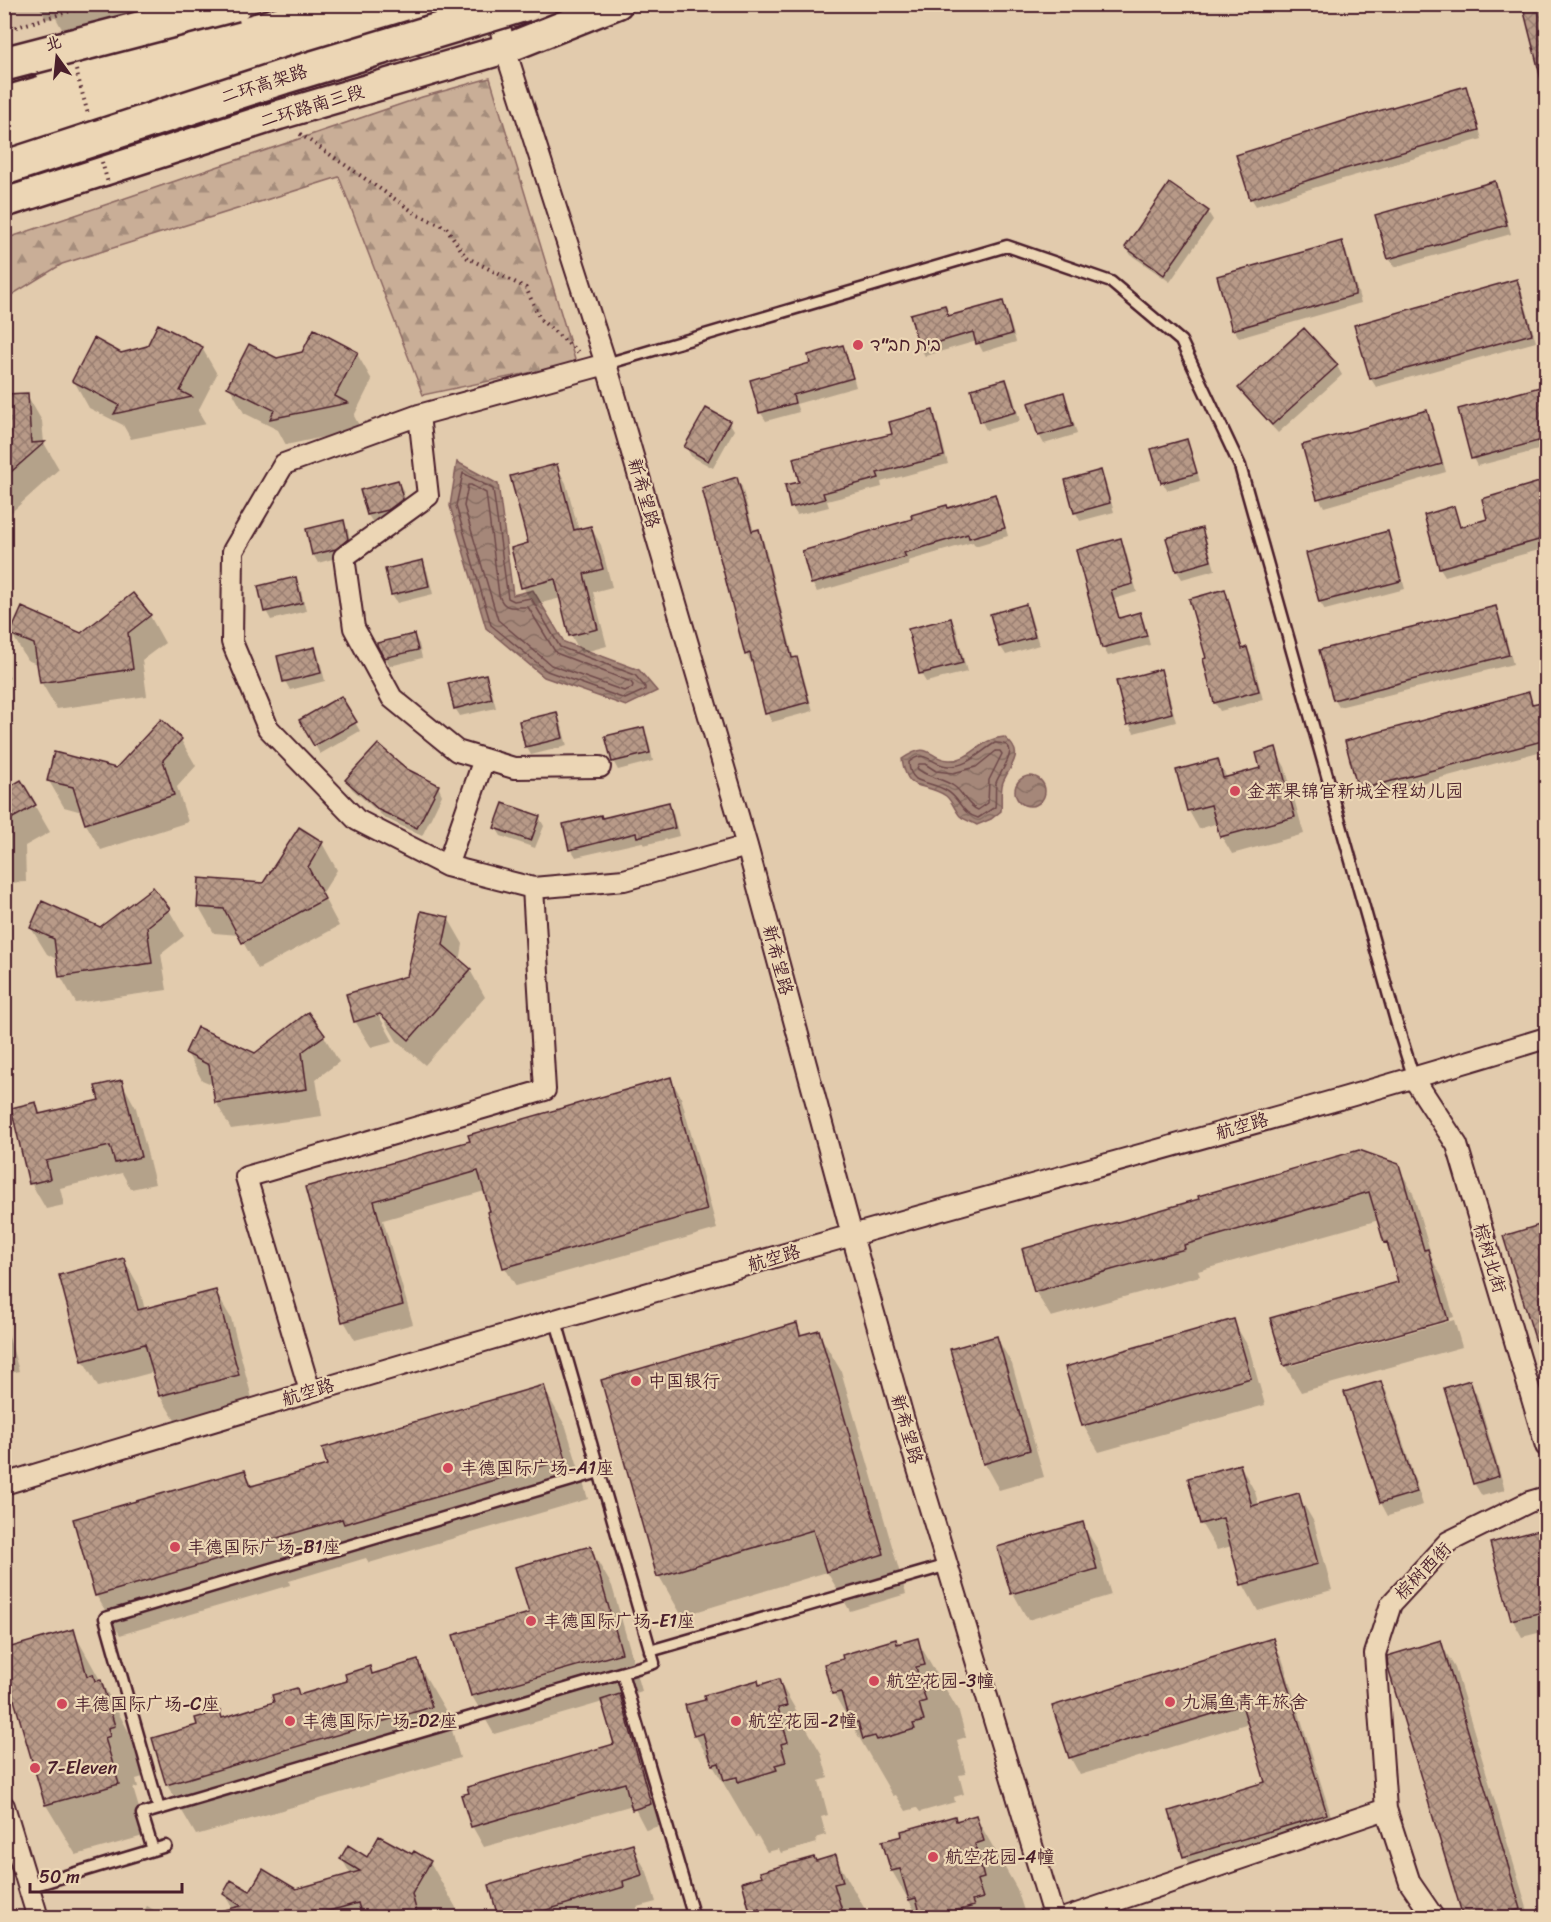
<svg xmlns="http://www.w3.org/2000/svg" width="1551" height="1922" font-family="Sriracha,'LXGW WenKai TC','Playpen Sans Hebrew',sans-serif">
<defs>
<pattern id="forest-firs" width="22" height="20" patternUnits="userSpaceOnUse" patternTransform="scale(1.5)"><rect width="22" height="20" fill="#c9ae97"/><path d="M5 1l3.5 6h-7zM16 11l3.5 6h-7z" fill="#a58d7b"/></pattern>
<pattern id="water-waves" width="16" height="10" patternUnits="userSpaceOnUse" patternTransform="scale(1.5)"><rect width="16" height="10" fill="#a58779"/><path d="M0 5q4-4 8 0t8 0" fill="none" stroke="#886e63"/></pattern>
<pattern id="building-cross-hatch" width="8" height="8" patternUnits="userSpaceOnUse" patternTransform="scale(1.5)"><rect width="8" height="8" fill="#b89a88"/><path d="M0 0l8 8M0 8l8-8" fill="none" stroke="#987d6f"/></pattern>
</defs>
<rect width="100%" height="100%" fill="#e2cbad"/>
<filter id="ink" filterUnits="userSpaceOnUse"><feTurbulence type="fractalNoise" baseFrequency=".0167" numOctaves="2"/><feDisplacementMap in="SourceGraphic" scale="12" xChannelSelector="R" yChannelSelector="G"/><feConvolveMatrix kernelMatrix="1 2 1 2 8 2 1 2 1" color-interpolation-filters="sRGB"/></filter>
<g filter="url(#ink)">
<path fill="#d5bca2" d="M5 4H93L94 5 5 30Z"/>
<path fill="url(#forest-firs)" stroke="#8a6661" stroke-width="1.5" d="M490 78 576 363 423 395 339 177 62 264 5 299V239L422 97Z"/>
<path fill="url(#water-waves)" stroke="#815d5a" stroke-width="1.5" d="M457 462 498 484 513 595 533 590 564 642 639 670 657 691 626 706 544 677 486 628 450 506Z
M1004 737C1026 754 1011 763 1003 782 1000 790 1002 802 1001 811L991 819 977 825C972 822 964 820 960 816 955 810 952 801 946 796 923 780 908 796 902 759 932 739 926 759 949 760 972 761 980 738 1004 737Z
M1015 791a15 15 0 1 1 30 0a15 15 0 1 1-30 0Z"/>
<path fill="#0003" fill-rule="evenodd" d="M38 4H176L69 42 56 18 46 19Z
M1523 4H1546V93Z
M1466 88 1470 96 1482 139 1339 180 1256 206 1251 198Z
M1494 183 1499 191 1511 234 1394 267 1389 258Z
M1208 212 1213 220 1170 282 1131 255 1126 247Z
M1341 243 1346 251 1361 303 1239 338 1234 329Z
M1516 281 1521 289 1536 342 1376 387 1371 379Z
M1002 302 1007 311 1016 342 983 352 977 341 925 356 920 347 945 306 950 317Z
M1304 330 1337 366 1342 375 1278 433 1245 397 1240 388Z
M843 347 847 355 856 387 796 404 799 412 766 421 761 413 752 382 812 364Z
M202 348 217 374 198 411 206 424 131 439 123 425 89 408 74 381Z
M357 354 372 380 354 416 361 429 286 445 278 430 244 413 229 386 277 360Z
M1006 381 1011 389 1020 421 986 430 982 422 973 390Z
M1540 389 1546 405V448L1477 466 1473 458Z
M1063 394 1068 402 1077 434 1044 444 1039 435Z
M27 395 42 421 44 443 59 469 4 519V396Z
M932 412 937 421 948 464 881 482 882 487 827 501 829 507 797 515 792 507 801 483 894 435Z
M1426 412 1431 420 1446 472 1324 507 1319 498Z
M729 422 734 430 713 468 691 456 686 447Z
M1187 441 1191 450 1200 481 1167 490 1162 482Z
M556 465 566 483 579 531 591 528 601 545 612 587 593 592 607 646 581 653 571 635 561 598 533 605 523 587 530 544Z
M1100 472 1105 480 1114 512 1080 521 1076 513 1067 481Z
M737 479 742 487 754 532 759 530 763 539 794 659H797L801 667 813 711 772 722 767 713 753 662H751L746 654Z
M398 482 403 490 407 508 393 518 373 523 368 515Z
M1546 482V548L1445 576 1440 568 1426 516 1453 508 1461 528 1489 520 1483 500Z
M995 496 999 505 1008 536 975 546 973 542 908 561 909 565 817 592 812 583 948 510Z
M343 522 348 530 352 548 340 557 318 563 313 554Z
M1201 530 1206 538 1215 570 1182 579 1177 571 1168 539Z
M1387 533 1392 541 1405 589 1325 610 1320 602 1308 554Z
M1120 540 1125 548 1137 592 1114 599 1120 619 1140 614 1144 622 1150 645 1108 656 1103 647 1078 551Z
M422 562 427 570 433 594 397 603 392 595Z
M295 579 300 587 306 611 271 620 266 611Z
M1224 590 1229 599 1243 650 1247 649 1252 657 1263 700 1220 711 1215 703 1204 660 1208 659Z
M133 595 150 616 165 643 142 660 147 696 57 709 41 682 39 665 27 660 12 634 81 635Z
M1025 606 1030 614 1039 645 1006 655 1001 647 992 615Z
M1495 608 1500 616 1513 664 1339 707 1334 699Z
M951 619 956 628 967 672 926 682 921 674 910 630Z
M414 636 419 644 422 658 390 666 385 657Z
M314 649 319 657 325 681 290 690 285 681Z
M4 669 10 678 4 682Z
M1160 671 1165 679 1176 722 1134 733 1129 724Z
M485 675 490 684 496 708 460 716 455 708Z
M1528 693 1534 705 1546 702V750L1365 798 1360 790 1347 742Z
M341 698 360 731 320 754 301 720Z
M556 714 561 722 567 746 531 755 526 746Z
M643 729 648 737 653 761 618 770 613 761Z
M181 740 196 766 177 787 188 822 101 850 86 824 82 812 64 807 49 781 117 770Z
M1275 749 1285 767 1304 834 1232 854 1222 837 1218 823 1199 829 1189 811 1178 771 1217 760 1227 778 1261 769Z
M406 771 438 786 442 795 422 836 385 818 352 789 347 780Z
M21 782 50 832 25 846 26 882 4 883V792Z
M668 804 673 812 679 836 644 845 642 842 576 857 571 849 602 820Z
M539 817 544 826 535 848 501 836 496 828Z
M322 843 337 870 322 894 339 926 258 969 239 935 214 933 199 907 264 884Z
M169 910 184 936 161 954 167 990 76 1003 61 977 58 960 47 954 31 928 100 929Z
M448 918 463 944 460 962 470 970 485 997 425 1065 397 1041 381 1014H378L393 1041 371 1047 355 1021 408 977Z
M324 1036 339 1062 316 1079 322 1116 231 1129 216 1102 214 1085 202 1080 187 1053 255 1055Z
M670 1078 681 1097 717 1229 516 1286 505 1268 489 1213 492 1212 485 1191 383 1220 413 1324 355 1340 344 1321 307 1188 471 1142Z
M121 1081 136 1108 155 1184 131 1189 122 1173 60 1188 64 1205 46 1209 31 1183 36 1104 42 1115 101 1101Z
M1398 1166 1413 1193 1433 1261 1442 1277 1454 1317 1290 1363V1366L1454 1320 1462 1347 1301 1392 1285 1366 1272 1319 1400 1283 1379 1220 1198 1271 1200 1276 1051 1317 1035 1291Z
M1546 1224V1372L1505 1237Z
M124 1260 139 1286 145 1310 215 1291 231 1318 253 1402 176 1422 160 1396 154 1372 98 1387 83 1360Z
M4 1320 19 1371 4 1375Z
M1233 1321 1249 1348 1265 1405 1099 1452 1083 1425Z
M797 1325 803 1336 818 1332 841 1371 906 1594 850 1611 827 1572 682 1616 659 1576Z
M997 1338 1012 1364 1044 1477 999 1490 984 1463Z
M1381 1382 1388 1395 1423 1505 1388 1516 1381 1503 1346 1393Z
M1469 1382 1477 1395 1505 1490 1482 1496 1474 1483Z
M543 1387 566 1427 588 1499 369 1563 366 1558 289 1581 290 1585 120 1635 96 1595 245 1471 254 1487 328 1466Z
M1240 1465 1255 1492 1259 1506 1298 1495 1314 1522 1332 1590 1258 1611 1243 1584 1232 1546 1217 1550 1201 1523Z
M1082 1524 1098 1550 1111 1595 1028 1620 1013 1593Z
M1546 1530V1631L1522 1637 1512 1619 1492 1544Z
M590 1548 612 1586 642 1691 620 1698 631 1717 662 1825 646 1830 633 1805 484 1847 472 1826 616 1745 603 1702 494 1734 472 1696 455 1636 531 1614Z
M73 1631 129 1732 143 1777 136 1779 138 1787 133 1788 147 1835 76 1855 46 1805 4 1661Z
M917 1640 959 1712 966 1737 957 1740 966 1774 959 1775 964 1794 954 1797 955 1802 920 1812 917 1808 906 1811 896 1795 893 1796 834 1694 825 1665 896 1641 898 1645Z
M1272 1640 1282 1658 1336 1832 1195 1875 1185 1857 1171 1812 1267 1783 1249 1723 1080 1775 1070 1757Z
M1440 1642 1455 1668 1530 1918H1464L1390 1668Z
M417 1662 447 1713 460 1758 196 1835 167 1785 154 1739 199 1726 219 1712 223 1719 349 1682 369 1668 373 1675Z
M779 1681 821 1753 828 1778 819 1781 828 1815 821 1817 826 1835 816 1838 817 1843 781 1853 779 1849 767 1852 758 1836 755 1837 695 1735 757 1682 760 1686ZM744 1774 745 1776 728 1781V1778Z
M976 1817 1017 1889 1025 1914 1016 1918H919L892 1871 954 1818 957 1822Z
M632 1846 647 1872 656 1902 637 1907 638 1914 627 1918H500L491 1886Z
M413 1856 430 1862 459 1913 457 1918H203L233 1909 224 1894 296 1890 351 1875 342 1859Z
M835 1857 870 1918H756L752 1911 816 1863Z
M147 1906 164 1916 167 1911 178 1918H140Z
M1336 1910 1341 1918H1313Z"/>
<g fill="none" stroke-linecap="round" stroke-linejoin="round">
<path stroke="#6e494a" stroke-width="1.5" d="M463 473 493 489 508 598 514 601 531 598 560 647 635 675 645 687V690L625 699 547 671 491 625 456 506Z
M468 485H471L486 493 499 595C504 612 515 606 528 607L556 653 631 682 633 685 632 688 624 691 551 665 498 620 464 506Z
M995 743C1026 742 999 772 996 783 995 791 996 800 995 807L978 818C960 813 961 799 947 791 938 785 923 783 916 779 911 775 909 769 909 762 926 748 931 765 948 766 968 767 979 752 995 743Z
M996 751H1000L1002 754 989 780 988 803 978 810C967 806 964 794 955 787 944 778 924 777 917 768L919 764H925L936 771 953 773 976 767Z"/>
</g>
<path fill="url(#building-cross-hatch)" stroke="#4a1f2b" stroke-width="1.5" d="M1522 4H1546V78L1541 79Z
M1466 86 1479 130 1334 172 1250 199 1236 155 1347 120Z
M1495 181 1507 225 1388 259 1375 215Z
M1169 183 1209 211 1164 275 1125 247Z
M1342 241 1355 289V295L1232 330 1217 276Z
M1517 279 1532 334 1370 379 1354 325Z
M1003 301 1012 334 976 344 973 332 919 348 910 314 945 305 948 316Z
M158 324 203 347 180 391 192 397 114 414 119 405 72 381 94 338 121 353 147 346Z
M1304 328 1338 365 1272 425 1238 388Z
M314 329 358 352 335 396 348 403 270 419 274 410 227 387 249 344 277 358 302 352Z
M843 345 853 378 793 395 795 403 759 413 750 380 810 363 808 355Z
M1006 379 1016 412 980 422 971 389Z
M1540 387 1546 411V439L1471 459 1458 409Z
M1064 392 1073 426 1038 436 1028 403Z
M28 393 31 443 45 442 4 478V394Z
M706 408 730 421 708 461 684 447Z
M933 410 944 456 877 473 879 478 823 493 825 499 790 508 785 485 799 482 793 458 892 434 889 422Z
M1427 410 1442 464 1317 499 1302 445Z
M1187 439 1197 473 1161 483 1151 449Z
M557 464 574 530 591 526 603 569 584 574 598 629 569 636 555 579 521 588 511 548 528 543 510 476Z
M1101 470 1110 503 1074 513 1065 480Z
M737 477 752 531 759 529 792 658 797 657 809 702 765 714 750 653 745 655 702 488Z
M398 480 403 499 388 510 367 515 360 490Z
M1546 480V538L1439 568 1424 515 1454 506 1460 527 1487 519 1482 499Z
M995 494 1005 528 969 538 968 534 904 553 906 557 811 584 802 551 912 519 911 515 947 505 948 508Z
M344 520 348 539 336 549 312 555 306 529Z
M1202 528 1211 561 1176 571 1166 538Z
M1388 531 1401 581 1319 602 1306 553Z
M1121 538 1133 584 1111 590 1119 618 1140 612 1147 636 1102 648 1076 550Z
M423 560 429 586 391 595 385 569Z
M296 577 302 603 264 612 258 586Z
M1225 589 1242 649 1247 647 1259 691 1214 703 1203 659 1206 658 1189 599Z
M133 593 151 615 128 633 133 669 40 683 34 644 10 634 22 607 81 633Z
M1026 604 1035 637 999 647 990 614Z
M1496 606 1509 655 1333 700 1319 650Z
M951 618 963 663 919 674 908 629Z
M414 634 418 650 384 658 377 645V643Z
M315 647 321 673 283 682 277 656Z
M1161 669 1172 713 1127 725 1116 681Z
M486 674 492 699 454 709 448 683Z
M1529 692 1532 704 1546 701V740L1358 790 1345 741Z
M341 696 357 722 314 746 299 720Z
M557 712 563 738 525 747 519 721Z
M161 719 182 739 163 760 174 795 85 824 73 787 47 781 54 752 116 768Z
M644 727 650 753 612 762 605 736Z
M378 744 407 769 439 785 417 828 379 810 345 780Z
M1276 747 1295 817 1220 837 1211 805 1187 811 1176 770 1218 759 1223 778 1260 768 1256 753Z
M21 780 36 805 4 823V790Z
M669 802 675 828 637 837 636 833 569 850 563 824 601 815 602 818Z
M503 803 540 816 531 841 494 828Z
M299 827 323 842 308 867 325 899 242 943 224 909 197 907 199 878 263 883Z
M153 887 170 909 147 927 152 963 59 977 54 939 30 928 42 901 100 927Z
M421 911 449 917 443 945 471 969 409 1040 380 1014 354 1022 346 994 407 976Z
M308 1012 325 1035 302 1052 307 1089 215 1103 209 1065 185 1053 197 1027 255 1053Z
M671 1077 707 1210 503 1268 487 1212 490 1211 478 1171 374 1201 403 1305 342 1322 305 1187 470 1141 468 1135Z
M122 1080 141 1157 115 1163 110 1146 46 1161 50 1179 29 1184 11 1108 36 1102 39 1114 99 1100 95 1086Z
M1359 1150 1399 1164 1424 1250 1428 1249 1448 1320 1284 1366 1270 1318 1398 1282 1387 1242 1384 1243 1369 1192 1184 1245 1185 1249 1034 1292 1022 1249 1199 1199 1198 1196Z
M1546 1223V1363L1543 1364 1503 1236Z
M124 1258 138 1310 216 1290 239 1375 159 1396 145 1344 82 1361 59 1275Z
M1234 1319 1251 1378 1082 1426 1065 1367Z
M797 1323 800 1335 819 1330 884 1554 826 1572 813 1530 657 1577 601 1380Z
M997 1336 1030 1450 983 1464 950 1349Z
M1470 1380 1499 1476 1473 1484 1444 1388Z
M1381 1381 1417 1492 1380 1503 1344 1392Z
M544 1385 566 1459 344 1524 342 1519 267 1541 268 1545 95 1596 73 1519 245 1470 251 1486 327 1465 322 1448Z
M1240 1464 1252 1506 1299 1493 1318 1564 1241 1585 1223 1518 1200 1524 1188 1478Z
M1083 1522 1097 1569 1011 1594 997 1547Z
M1546 1528V1611L1511 1620 1490 1543Z
M591 1546 622 1653 471 1696 453 1635 529 1613 515 1567Z
M74 1629 87 1676 93 1674 95 1681 101 1680 115 1726 108 1728 110 1736 105 1738 119 1784 45 1805 4 1666V1649Z
M918 1638 925 1665 916 1667 926 1701 919 1703 924 1721 913 1724 915 1729 891 1736 877 1740 875 1736 863 1739 858 1722 850 1724 841 1692 832 1694 824 1664 843 1659 842 1655 896 1639 897 1644Z
M1273 1638 1327 1814 1183 1857 1169 1811 1265 1782 1242 1705 1069 1758 1052 1706Z
M1441 1640 1521 1909 1494 1917H1463L1388 1668 1387 1656Z
M418 1660 432 1707 166 1785 152 1738 197 1725 195 1718 220 1711 222 1718 274 1702 272 1695 297 1688 299 1695 347 1681 345 1674 370 1666 372 1674Z
M779 1679 787 1706 778 1708 788 1742 781 1744 786 1762 775 1765 777 1770 754 1777 738 1782 737 1777 724 1780 719 1763 712 1765 703 1733 694 1736 685 1705 705 1700 704 1695 758 1680 759 1685Z
M620 1694 651 1804 632 1810 625 1783 471 1827 461 1795 469 1793 467 1787 614 1744 601 1700Z
M976 1815 984 1841 975 1844 984 1878 977 1880 983 1898 972 1901 974 1906 950 1913 935 1917 934 1912 921 1916 916 1898 909 1900 900 1869 891 1871 882 1841 902 1836 901 1831 955 1816 956 1821Z
M379 1836 412 1854 414 1851 431 1861 412 1894 418 1917H362L358 1903 307 1917H217L216 1912 241 1906 223 1894 231 1880 250 1891 263 1869 296 1889 360 1871 340 1859 348 1845 367 1857Z
M633 1844 642 1875 623 1881 624 1887 523 1917H498L489 1885Z
M836 1855 843 1882 834 1884 844 1917H761L759 1909 750 1912 742 1882 762 1876 760 1872 814 1857 816 1861Z"/>
<g fill="none" stroke-linecap="round" stroke-linejoin="round">
<g stroke="#4a1f2b" stroke-width="15">
<path id="lane" d="M606 364 1007 246 1111 282 1181 341 1240 466 1396 1021 1414 1079
M650 1651 948 1565
M622 1673 694 1918
M159 1809 105 1618 599 1472
M153 1850 142 1814 654 1663 556 1321
M29 1887 166 1846"/>
</g>
<g stroke="#4a1f2b" stroke-width="24">
<path id="street" d="M495 4 505 49 606 364 747 846 852 1235 912 1449 1054 1918
M606 364 419 415 284 464 233 551 232 642 268 728 357 820 447 866 533 888 624 880 747 846
M419 415 428 496 344 557 354 628 392 698 457 751 514 768 600 767
M447 866 484 759
M1414 1079 1457 1145 1546 1446
M310 1391 246 1177 545 1090 533 888
M4 1484C288 1398 571 1314 856 1234 1086 1169 1318 1108 1546 1038
M4 1806 38 1918
M1065 1918 1386 1809
M1434 1918 1410 1883 1386 1809 1375 1654 1391 1604 1448 1542 1529 1502 1546 1497"/>
</g>
<g stroke="#4a1f2b" stroke-width="33">
<path id="secondary" d="M49 68 176 38
M4 203 279 115 505 49 618 4"/>
</g>
<g stroke="#4a1f2b" stroke-width="38">
<path id="highway" d="M4 104 348 4
M4 134 442 4"/>
</g>
<path stroke="#4a1f2b" stroke-width="4" stroke-dasharray="1.5 4.5" stroke-linecap="butt" d="M10 29 94 4
M300 134 418 215 446 227 466 257 526 288 540 319 578 352"/>
<use href="#lane" stroke="#ecd6b5" stroke-width="10"/>
<use href="#street" stroke="#ecd6b5" stroke-width="20"/>
<use href="#secondary" stroke="#ecd6b5" stroke-width="28"/>
<use href="#highway" stroke="#ecd6b5" stroke-width="33"/>
<g stroke="#4a1f2b" stroke-width="38" stroke-linecap="butt">
<path id="highway-bridge" d="M4 64 235 4
M4 168 283 77 525 4"/>
</g>
<path stroke="#4a1f2b" stroke-width="4" stroke-dasharray="1.5 4.5" stroke-linecap="butt" d="M76 70 88 114
M102 162 110 190"/>
<use href="#highway-bridge" stroke="#ecd6b5" stroke-width="33"/>
</g>
</g>
<g fill="#d1495b" stroke="#ecd6b5" stroke-width="2">
<circle cx="858" cy="345" r="6"/>
<circle cx="1235" cy="791" r="6"/>
<circle cx="636" cy="1381" r="6"/>
<circle cx="448" cy="1468" r="6"/>
<circle cx="175" cy="1547" r="6"/>
<circle cx="531" cy="1621" r="6"/>
<circle cx="874" cy="1681" r="6"/>
<circle cx="1170" cy="1702" r="6"/>
<circle cx="62" cy="1704" r="6"/>
<circle cx="290" cy="1721" r="6"/>
<circle cx="736" cy="1721" r="6"/>
<circle cx="35" cy="1768" r="6"/>
<circle cx="933" cy="1857" r="6"/>
</g>
<g text-anchor="middle" dominant-baseline="central" stroke-width="4.5" stroke-linejoin="round" paint-order="stroke">
<g font-size="18" fill="#4a1f2b" stroke="#ecd6b5">
<text transform="translate(264 84) rotate(-18)">二环高架路</text>
<text transform="translate(312 106) rotate(-17)">二环路南三段</text>
<text transform="translate(644 493) rotate(74)">新希望路</text>
<text transform="translate(778 960) rotate(75)">新希望路</text>
<text transform="translate(1242 1126) rotate(-16)">航空路</text>
<text transform="translate(774 1258) rotate(-16)">航空路</text>
<text transform="translate(1490 1258) rotate(73)">棕树北街</text>
<text transform="translate(308 1392) rotate(-17)">航空路</text>
<text transform="translate(907 1429) rotate(74)">新希望路</text>
<text transform="translate(1423 1571) rotate(-46)">棕树西街</text>
</g>
<g font-size="18" fill="#4a1f2b" stroke="#ecd6b5" text-anchor="start">
<text x="870" y="345">בית חב"ד</text>
<text x="1247" y="791">金苹果锦官新城全程幼儿园</text>
<text x="648" y="1381">中国银行</text>
<text x="460" y="1468">丰德国际广场-A1座</text>
<text x="187" y="1547">丰德国际广场-B1座</text>
<text x="543" y="1621">丰德国际广场-E1座</text>
<text x="886" y="1681">航空花园-3幢</text>
<text x="1182" y="1702">九漏鱼青年旅舍</text>
<text x="74" y="1704">丰德国际广场-C座</text>
<text x="302" y="1721">丰德国际广场-D2座</text>
<text x="748" y="1721">航空花园-2幢</text>
<text x="47" y="1768">7-Eleven</text>
<text x="945" y="1857">航空花园-4幢</text>
</g>
</g>
<rect width="1551" height="1922" fill="none" stroke="#ecd6b5" stroke-width="24"/>
<rect x="12" y="12" width="1527" height="1898" fill="none" stroke="#4a1f2b" stroke-width="2" filter="url(#ink)"/>
<g transform="translate(57 57) rotate(345)" stroke="#ecd6b5" stroke-width="4.5" paint-order="stroke">
<path d="M0-4.5L10 22L0 15L-10 22Z" fill="#4a1f2b"/>
<text y="-9" font-size="16" font-weight="bold" text-anchor="middle" fill="#4a1f2b">北</text>
</g>
<path d="M30 1883v9h152v-9" fill="none" stroke="#4a1f2b" stroke-width="3"/>
<text x="39" y="1883" font-size="18" fill="#4a1f2b" stroke="#ecd6b5" stroke-width="4.5" paint-order="stroke">50 m</text>
</svg>
